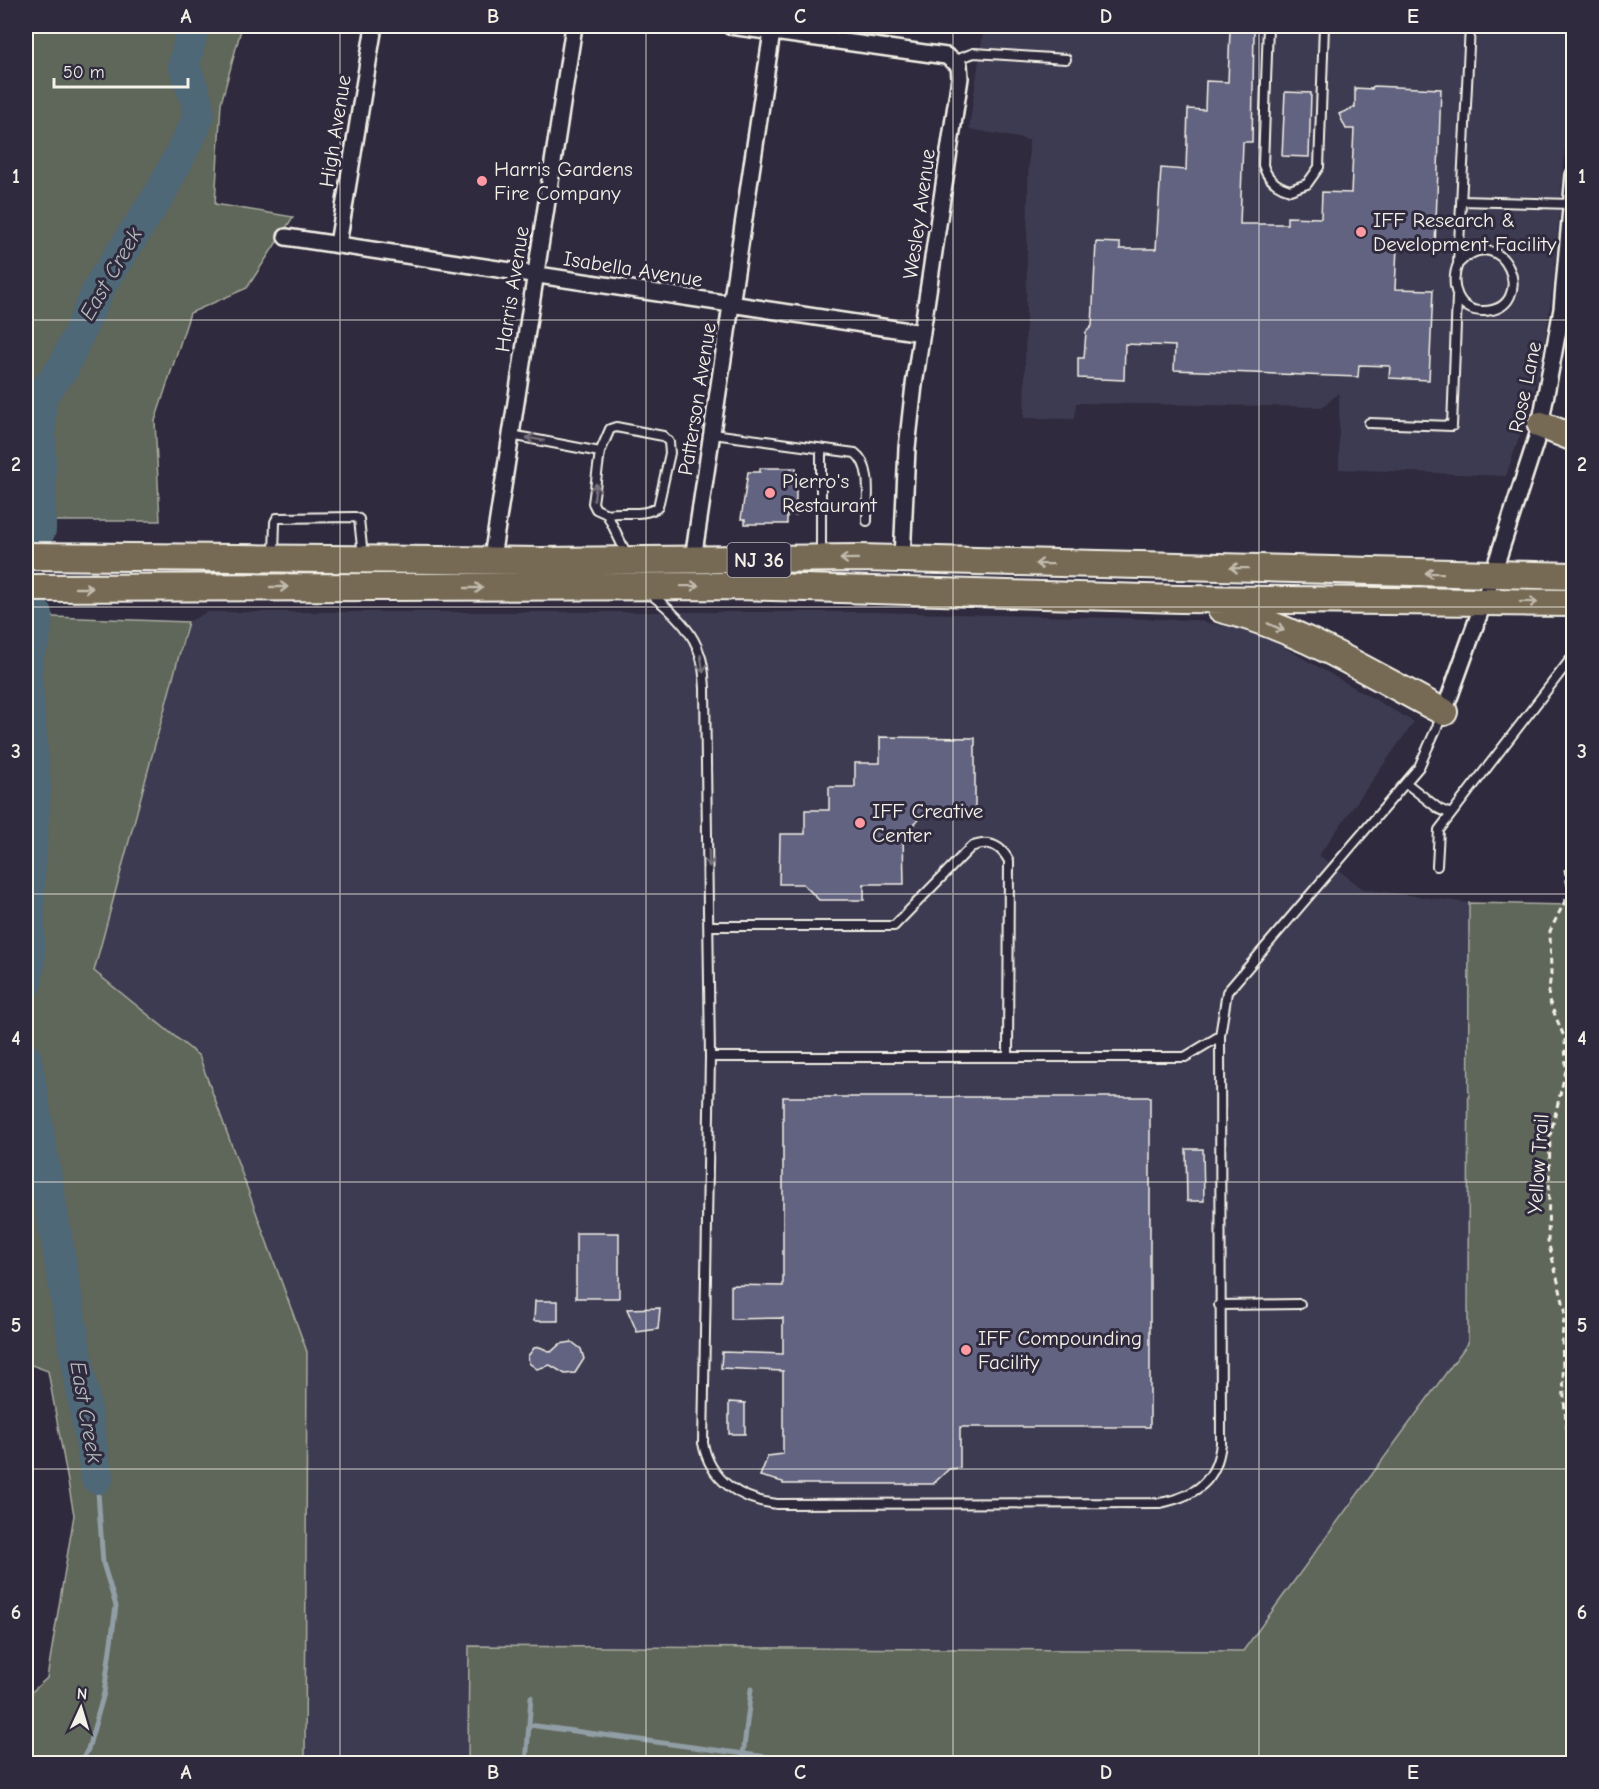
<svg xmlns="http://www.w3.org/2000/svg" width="1599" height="1789" font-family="'Comic Neue',sans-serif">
<rect width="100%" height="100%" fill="#2f2a3d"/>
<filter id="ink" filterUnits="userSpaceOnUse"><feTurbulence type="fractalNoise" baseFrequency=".0167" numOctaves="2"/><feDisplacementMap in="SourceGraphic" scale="12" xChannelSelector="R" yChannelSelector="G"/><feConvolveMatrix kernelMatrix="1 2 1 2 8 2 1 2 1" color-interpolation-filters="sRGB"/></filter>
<g filter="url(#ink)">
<path fill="#3e3b51" d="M984 26H1573V57L1553 285 1544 349 1531 402 1506 476 1339 469V393L1323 407 1076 403 1075 419 1024 418 1029 140 969 129Z
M207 612H874L1195 620 1261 634 1414 722 1319 855 1363 889 1469 903 1468 1343 1243 1651 469 1646 468 1763H305L307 1352 94 972 188 622Z"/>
<path fill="#5e665a" stroke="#a9aca1" stroke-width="1.5" d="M26 26H242L221 103 215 204 293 217 247 288 190 313 155 421 160 521H26Z
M26 616 188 622 94 971 199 1056 307 1352 305 1763H26V1697L47 1678 74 1515 48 1371 26 1363Z
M1469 903 1573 905V1763H468L469 1646 1243 1651 1468 1343Z"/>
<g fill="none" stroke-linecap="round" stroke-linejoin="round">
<path stroke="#919ea5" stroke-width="5" d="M529 1725 820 1764
M80 1764 88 1749 104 1693 116 1606 103 1563 97 1478
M526 1764 531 1697
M742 1764 751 1689"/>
<path stroke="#4f6778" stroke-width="32" d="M40 530V397L63 368 101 284 161 192 194 128 199 115 196 99 184 65 193 26
M26 984 29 963V878L35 790 26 673 28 652 34 640 37 615
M26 1059 97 1478"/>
</g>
<path fill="#626381" stroke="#f4f1e8" stroke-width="1.5" d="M1230 30 1254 31 1252 142H1243L1240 224H1287V217L1321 218 1322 192 1351 193 1354 129H1346L1339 114 1355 107V88L1372 89 1373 86 1441 89 1435 248 1397 247 1395 289 1433 290 1429 380 1389 378 1390 366 1359 365 1358 377 1174 370 1175 346 1125 344 1124 380 1078 378V358H1084L1086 332 1092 326 1096 242 1120 243V249H1156L1161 168 1186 170 1188 109 1205 110 1206 81 1228 82Z
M1285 92 1311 93 1309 157 1282 156Z
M760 468H796V515H787V524H745V519H741L748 472H760Z
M880 737 975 738V812L927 811 903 835 904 884H864V900H819L803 884H779L780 834H805V810H829V787H855V763H880Z
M783 1097H1150V1427H960V1468L949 1469 933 1484H783V1482L760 1476 768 1456 783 1454V1371L721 1368 722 1352 783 1354V1318L731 1319V1285L783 1286Z
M1186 1149H1203L1204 1201H1187Z
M576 1233H619V1298H576Z
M535 1301H558V1321H534Z
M660 1308 658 1329 637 1332 627 1309Z
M572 1342 581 1349 584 1359 575 1373 565 1374 550 1365 537 1369 529 1363 528 1356 534 1348 540 1347 551 1352 560 1344Z
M729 1402 745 1403V1434H729Z"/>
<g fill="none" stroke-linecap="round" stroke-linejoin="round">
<g stroke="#f4f1e8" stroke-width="12">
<path id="service" d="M1268 26 1263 165C1267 179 1276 186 1290 190L1307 184 1319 167 1324 26
M955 60 974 53 1066 59
M1461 201 1571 204
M1458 264C1504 216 1540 309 1484 311 1458 312 1449 285 1458 264L1470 26
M1369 423 1452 426 1457 297
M713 434 855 453C873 466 867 500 867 521
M511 435 600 452
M821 450V554
M607 514C624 511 644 517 658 507L670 453 669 442 663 436 616 427 610 429 600 452 593 503 596 509 607 514 627 555
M274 553 275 522 277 518 355 517 359 519 363 556
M649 593C669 608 693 630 700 655 704 665 704 677 705 688L710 1057 703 1443C710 1481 741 1500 777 1504L1160 1503C1196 1496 1217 1481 1221 1443L1220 1036
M1406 783 1439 809 1451 814
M1437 866 1439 830 1570 660
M710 926H894L971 847C988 840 1000 844 1009 861L1008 1057
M710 1057H1185L1220 1036 1227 992 1419 767 1442 716
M1219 1305 1300 1304"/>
</g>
<g stroke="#f4f1e8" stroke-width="20">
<path id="minor" d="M730 26 946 56 959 65 960 78 914 385 907 448 902 559
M286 237 922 333
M338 244 374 26
M492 558 574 26
M693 559 772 32
M1444 712 1484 601 1539 431 1562 309 1574 175"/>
</g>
<g stroke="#f4f1e8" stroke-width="30">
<path id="trunk" d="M1541 425 1574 438
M26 556 540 561 860 558 1574 576
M26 588 738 586 1180 599 1574 603
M1221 609C1300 628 1372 675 1444 712"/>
</g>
<path stroke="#f4f1e8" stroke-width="3" stroke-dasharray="6 4.5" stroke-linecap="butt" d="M1565 869 1569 893 1550 931 1551 973 1548 998 1565 1039 1566 1070 1550 1136 1548 1241 1565 1310 1562 1338 1564 1400 1569 1452 1574 1467"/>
<use href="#service" stroke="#2f2a3d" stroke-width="8"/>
<use href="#minor" stroke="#2f2a3d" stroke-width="15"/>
<use href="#trunk" stroke="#766a55" stroke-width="26"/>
</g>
<defs><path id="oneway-shaft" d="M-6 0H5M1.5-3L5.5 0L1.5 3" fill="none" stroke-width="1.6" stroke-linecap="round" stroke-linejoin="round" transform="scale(1.5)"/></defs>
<g stroke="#747079">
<use href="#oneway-shaft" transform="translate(535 439) rotate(-170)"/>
<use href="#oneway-shaft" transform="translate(595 492) rotate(-82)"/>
<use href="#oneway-shaft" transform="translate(702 664) rotate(81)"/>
<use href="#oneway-shaft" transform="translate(709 858) rotate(89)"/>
</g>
<g stroke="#c2bbad">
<use href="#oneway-shaft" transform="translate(849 559) rotate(179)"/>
<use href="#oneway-shaft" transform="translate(1044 564) rotate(-179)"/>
<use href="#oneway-shaft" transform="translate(1239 568) rotate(-179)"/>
<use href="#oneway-shaft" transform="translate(1434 573) rotate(-179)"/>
<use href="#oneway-shaft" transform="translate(690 586) rotate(-1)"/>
<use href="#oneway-shaft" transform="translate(279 587)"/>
<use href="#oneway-shaft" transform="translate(84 588)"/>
<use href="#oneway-shaft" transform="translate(474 588)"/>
<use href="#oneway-shaft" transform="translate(1529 602) rotate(1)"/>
<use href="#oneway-shaft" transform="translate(1276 627) rotate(24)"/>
</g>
</g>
<path fill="none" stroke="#f4f1e8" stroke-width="1.5" stroke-opacity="0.55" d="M340 26V1764M646 26V1764M953 26V1764M1259 26V1764M26 320H1574M26 607H1574M26 894H1574M26 1182H1574M26 1469H1574"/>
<g fill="#ff9aa2" stroke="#2f2a3d" stroke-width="2">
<circle cx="482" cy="181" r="6"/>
<circle cx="1361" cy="232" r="6"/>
<circle cx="770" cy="493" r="6"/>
<circle cx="860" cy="823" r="6"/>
<circle cx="966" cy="1350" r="6"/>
</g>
<g text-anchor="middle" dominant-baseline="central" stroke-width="6" stroke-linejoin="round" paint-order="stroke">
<rect fill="#2f2a3d" stroke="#b9b5b5" stroke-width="1.5" x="727.5" y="543" width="63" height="34" rx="4.5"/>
<g font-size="20" font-weight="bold" fill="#f4f1e8">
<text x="759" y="560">NJ 36</text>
</g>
<g font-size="21" fill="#f4f1e8" stroke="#2f2a3d">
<text transform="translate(335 131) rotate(-81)">High Avenue</text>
<text transform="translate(919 214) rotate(-82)">Wesley Avenue</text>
<text transform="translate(633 269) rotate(9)">Isabella Avenue</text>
<text transform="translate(512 289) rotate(-81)">Harris Avenue</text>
<text transform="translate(1525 387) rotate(-78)">Rose Lane</text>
<text transform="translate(697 399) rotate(-81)">Patterson Avenue</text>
<text transform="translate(1538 1164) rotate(-86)">Yellow Trail</text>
</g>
<g font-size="21" fill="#f4f1e8" stroke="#2f2a3d" text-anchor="start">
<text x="494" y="169">Harris Gardens<tspan x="494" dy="24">Fire Company</tspan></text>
<text x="1373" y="220">IFF Research &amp;<tspan x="1373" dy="24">Development Facility</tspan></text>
<text x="782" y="481">Pierro's<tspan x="782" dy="24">Restaurant</tspan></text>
<text x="872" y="811">IFF Creative<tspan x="872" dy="24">Center</tspan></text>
<text x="978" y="1338">IFF Compounding<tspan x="978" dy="24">Facility</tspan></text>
</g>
<g font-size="22" font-style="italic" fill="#b2babb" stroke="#2f2a3d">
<text transform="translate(111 274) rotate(-60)">East Creek</text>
<text transform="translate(86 1412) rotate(80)">East Creek</text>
</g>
</g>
<rect width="1599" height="1789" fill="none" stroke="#2f2a3d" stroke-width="66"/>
<g transform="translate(81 1708) rotate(4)" stroke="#2f2a3d" stroke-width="4.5" paint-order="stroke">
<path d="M0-4.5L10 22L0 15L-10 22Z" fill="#f4f1e8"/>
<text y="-9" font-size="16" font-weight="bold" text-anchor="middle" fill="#f4f1e8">N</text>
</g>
<path d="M54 78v9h134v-9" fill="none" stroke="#f4f1e8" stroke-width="3"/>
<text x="63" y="78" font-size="18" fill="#f4f1e8" stroke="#2f2a3d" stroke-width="4.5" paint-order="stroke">50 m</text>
<rect x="33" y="33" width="1533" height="1723" fill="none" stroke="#f4f1e8" stroke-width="2"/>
<g font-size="20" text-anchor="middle" font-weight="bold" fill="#f4f1e8">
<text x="186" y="23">A</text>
<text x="493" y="23">B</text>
<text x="800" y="23">C</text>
<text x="1106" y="23">D</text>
<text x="1413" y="23">E</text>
<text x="16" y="183">1</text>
<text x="1582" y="183">1</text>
<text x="16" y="471">2</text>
<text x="1582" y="471">2</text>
<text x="16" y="758">3</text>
<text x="1582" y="758">3</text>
<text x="16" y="1045">4</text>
<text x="1582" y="1045">4</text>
<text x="16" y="1332">5</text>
<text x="1582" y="1332">5</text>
<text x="16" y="1619">6</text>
<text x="1582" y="1619">6</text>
<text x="186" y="1779">A</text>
<text x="493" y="1779">B</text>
<text x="800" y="1779">C</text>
<text x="1106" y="1779">D</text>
<text x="1413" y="1779">E</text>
</g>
</svg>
